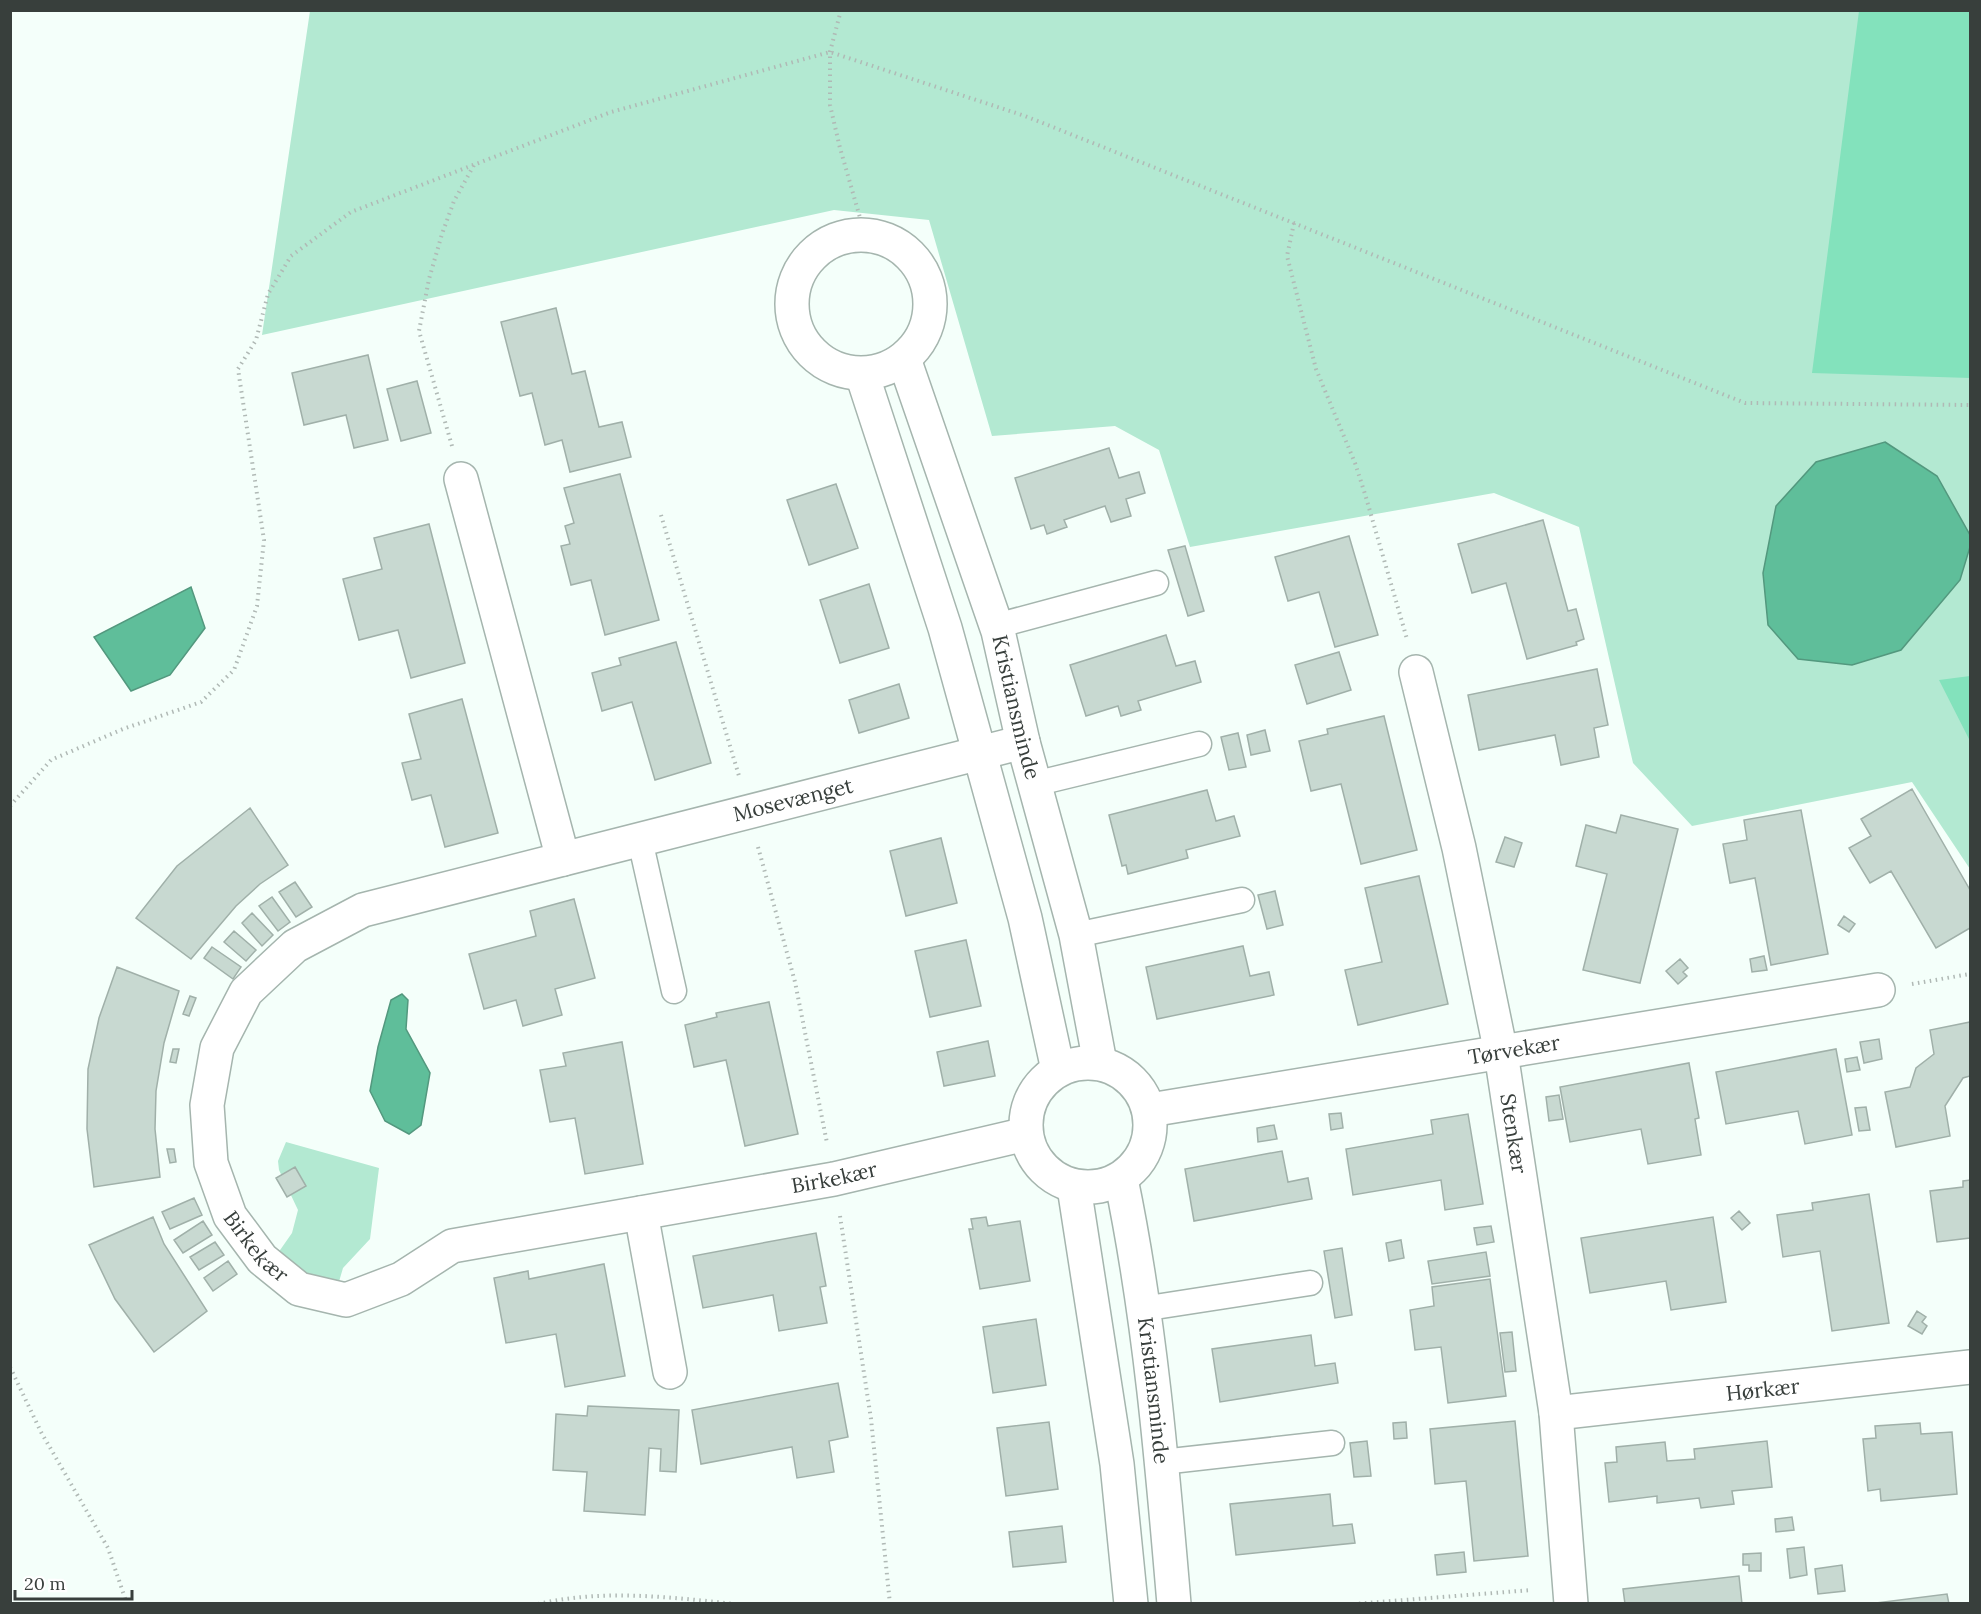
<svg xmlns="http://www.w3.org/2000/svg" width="1981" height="1614" viewBox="0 0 1981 1614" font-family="Lora,serif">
<rect width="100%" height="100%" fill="#f4fffa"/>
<path fill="#b3e9d2" d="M310,11H1970V869L1912,782L1692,826L1633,763L1579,527L1494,493L1190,547L1159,450L1115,426L992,436L929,220L834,210L262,335Z
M286,1142L379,1168L370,1239L343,1268L338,1285L308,1275L278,1253L292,1233L298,1210L279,1170L278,1161Z"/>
<path fill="#83e2bc" d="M1859,11H1970V378L1812,373Z
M1970,676V741L1939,680Z"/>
<path fill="#5fbe9a" stroke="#53987e" stroke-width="1.5" d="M1885,442L1937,476L1970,535V547L1960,580L1901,650L1852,665L1798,659L1768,625L1763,573L1776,506L1816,462Z
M191,587L205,628L170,675L131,691L94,637Z
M402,994L408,1000L406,1029L430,1073L421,1125L409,1134L385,1121L370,1091L378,1047L391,1000Z"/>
<path fill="#c8d9d1" stroke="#a0b0a9" stroke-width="1.5" d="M556,308L572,374L585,371L599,427L622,422L631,457L570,472L562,440L545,445L532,393L520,396L501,322Z
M368,355L388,440L354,448L346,415L304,425L292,373Z
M417,381L431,433L401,441L387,389Z
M1109,448L1119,478L1139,472L1145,493L1126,499L1131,516L1111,522L1105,506L1064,520L1067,527L1047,534L1044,525L1031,529L1015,478Z
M620,474L659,620L605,635L591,580L571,585L561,546L570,544L565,526L574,523L564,488Z
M836,484L858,548L809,565L787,500Z
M1543,520L1568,611L1576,609L1584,639L1576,642L1577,645L1527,659L1506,583L1472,593L1458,544Z
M429,524L465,663L411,678L398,630L359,640L343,579L382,569L374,538Z
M1349,536L1378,635L1335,647L1319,592L1288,601L1275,557Z
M1185,546L1204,611L1188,616L1168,550Z
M869,584L889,648L840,663L820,600Z
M1166,635L1176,666L1195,661L1201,682L1138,701L1141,710L1121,716L1118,706L1086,716L1070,665Z
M676,642L711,763L655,780L632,702L602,711L592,673L621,665L619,658Z
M1339,652L1351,690L1307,704L1295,665Z
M1597,669L1608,725L1594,728L1599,757L1561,765L1555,735L1479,750L1468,695Z
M899,684L909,718L859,733L849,700Z
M462,699L498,833L445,847L431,795L412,800L402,763L421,759L409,714Z
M1384,716L1417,850L1361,864L1341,784L1311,791L1299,741L1328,734L1327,729Z
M1265,730L1270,751L1251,755L1247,735Z
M1238,733L1246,767L1229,770L1221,737Z
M1912,789L1970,890V928L1936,948L1891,871L1870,883L1849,848L1871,836L1861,819Z
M1207,790L1216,821L1234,816L1240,836L1186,850L1188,858L1128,874L1126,865L1122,866L1109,815Z
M250,808L288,865L260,884L236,906L191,959L136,918L177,866Z
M1801,810L1828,954L1771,965L1755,878L1730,883L1723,844L1747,840L1744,820Z
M1621,815L1678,829L1640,983L1583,970L1607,874L1576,866L1586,825L1616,833Z
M1505,837L1522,843L1514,867L1496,862Z
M941,838L957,903L906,916L890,851Z
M1419,876L1448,1004L1358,1025L1345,970L1382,962L1365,888Z
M295,882L312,907L296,917L279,892Z
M1275,891L1283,925L1267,929L1258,895Z
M272,897L290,922L278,931L259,906Z
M574,899L595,978L555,989L562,1015L523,1026L516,1000L484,1009L469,954L536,936L530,911Z
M252,913L273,935L262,946L242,923Z
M1844,916L1855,924L1849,932L1838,925Z
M234,931L256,950L246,961L224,942Z
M966,940L981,1006L930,1017L915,951Z
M1243,946L1250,976L1269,972L1274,995L1157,1019L1146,967Z
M212,947L241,967L233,979L204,958Z
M1764,956L1767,970L1752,972L1750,959Z
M1680,959L1688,968L1683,972L1687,976L1678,984L1666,971Z
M117,967L179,991L164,1043L156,1091L155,1129L160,1177L94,1187L87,1129L88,1069L99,1018Z
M190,996L196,998L189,1016L183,1014Z
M769,1002L798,1134L745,1146L726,1060L694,1067L685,1025L717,1017L716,1013Z
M1970,1022V1076L1963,1078L1945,1106L1950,1136L1896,1147L1885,1092L1910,1087L1916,1068L1934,1054L1930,1030Z
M1879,1039L1882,1059L1864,1063L1860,1042Z
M988,1041L995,1076L944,1086L937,1052Z
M622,1042L643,1164L585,1174L575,1118L550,1122L540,1070L566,1066L563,1053Z
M173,1049H179L176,1063L170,1062Z
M1836,1049L1852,1135L1805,1144L1798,1111L1726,1124L1716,1072Z
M1857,1057L1860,1070L1847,1072L1845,1059Z
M1689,1063L1699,1118L1695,1119L1701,1155L1648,1164L1641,1129L1570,1142L1560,1087Z
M1559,1095L1563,1119L1549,1121L1546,1097Z
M1866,1107L1870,1130L1859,1131L1855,1108Z
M1341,1113L1343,1128L1331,1130L1329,1114Z
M1468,1114L1483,1204L1445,1210L1441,1180L1353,1195L1346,1149L1433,1134L1431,1120Z
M1274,1125L1277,1139L1258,1142L1257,1128Z
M167,1149H174L176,1162L170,1163Z
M1282,1151L1288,1182L1308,1178L1312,1199L1194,1221L1185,1169Z
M295,1167L306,1186L287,1197L276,1178Z
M1970,1180V1238L1937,1242L1930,1191L1963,1187V1181Z
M1869,1194L1889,1323L1832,1331L1820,1251L1783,1257L1777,1215L1813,1210L1812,1203Z
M194,1198L202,1215L170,1229L162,1212Z
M1739,1211L1750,1223L1742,1230L1731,1218Z
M153,1217L164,1244L207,1311L154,1352L115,1299L89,1245Z
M986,1217L988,1226L1020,1221L1030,1281L980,1289L969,1229H973L971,1219Z
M1713,1217L1726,1302L1671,1310L1666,1281L1590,1293L1581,1238Z
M203,1221L212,1235L183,1253L174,1240Z
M1491,1226L1494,1242L1477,1245L1474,1228Z
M816,1233L826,1286L820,1287L827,1323L779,1331L773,1295L703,1308L693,1256Z
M1401,1240L1404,1258L1389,1261L1386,1243Z
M215,1242L224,1255L199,1270L190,1257Z
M1342,1248L1352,1315L1335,1318L1324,1251Z
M1486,1252L1490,1276L1432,1284L1428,1261Z
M228,1261L237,1274L213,1291L204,1278Z
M604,1264L625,1376L565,1387L556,1334L506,1343L494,1278L528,1271L529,1279Z
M1490,1279L1506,1396L1448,1403L1441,1347L1415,1350L1410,1310L1434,1306L1432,1287Z
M1917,1311L1926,1317L1922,1322L1927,1326L1922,1334L1908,1326Z
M1036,1319L1046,1385L993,1393L983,1327Z
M1512,1332L1516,1371L1505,1372L1500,1333Z
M1311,1335L1315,1366L1335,1363L1338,1383L1220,1402L1212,1349Z
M838,1383L848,1437L829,1441L834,1472L797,1478L792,1447L701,1464L692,1410Z
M588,1406L679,1410L676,1472L660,1471L661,1449L649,1448L645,1515L584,1511L587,1472L553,1470L556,1414L587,1416Z
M1515,1421L1528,1556L1474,1561L1466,1481L1435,1484L1430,1429Z
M1049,1422L1058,1489L1006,1496L997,1428Z
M1406,1422L1407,1438L1394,1439L1393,1423Z
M1920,1423L1921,1434L1952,1432L1957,1494L1881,1501L1880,1489L1868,1491L1863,1439L1876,1438L1875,1426Z
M1367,1441L1371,1476L1354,1477L1350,1443Z
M1767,1441L1772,1487L1732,1491L1734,1504L1701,1508L1699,1498L1657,1503V1496L1609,1502L1605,1463L1617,1462L1616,1447L1665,1442L1667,1461L1695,1459L1694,1449Z
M1330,1494L1333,1526L1352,1524L1355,1543L1236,1555L1230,1504Z
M1792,1517L1794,1530L1776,1532L1775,1519Z
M1062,1526L1066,1562L1013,1567L1009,1532Z
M1804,1547L1807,1575L1790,1578L1787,1549Z
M1464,1552L1466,1572L1437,1575L1435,1555Z
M1761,1553V1571H1749V1565H1743V1554Z
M1842,1565L1845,1591L1818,1594L1815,1569Z
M1739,1576L1742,1604H1625L1623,1589Z
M1947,1594L1949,1604H1868Z"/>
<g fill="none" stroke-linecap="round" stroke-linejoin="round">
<g stroke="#a5b5ae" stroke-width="27">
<path id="service" d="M996,626L1156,583
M1034,784L1199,744
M640,840L674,991
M1076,935L1242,900
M1142,1309L1310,1283
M1162,1462L1332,1443"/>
</g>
<g stroke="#a5b5ae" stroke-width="36">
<g id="minor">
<circle cx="861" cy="304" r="69"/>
<path id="s1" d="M904,359L998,631L1023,742L1076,935L1100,1063"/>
<path d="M862,374L945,628L1025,918L1058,1070"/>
<path d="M461,479L563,859"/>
<path id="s2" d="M1416,672L1459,848L1501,1053L1556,1413L1571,1604"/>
<path id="s3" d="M1023,742L363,910L295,946L246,992L217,1048L207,1105L211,1163L230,1216L262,1259L299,1289L346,1300L401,1279L452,1246L834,1179L1026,1134"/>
<circle cx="1088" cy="1125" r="62"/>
<path id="s4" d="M1150,1110L1878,990"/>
<path id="s5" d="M1121,1179C1150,1319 1162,1462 1174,1604"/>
<path d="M1074,1187L1117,1464L1131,1604"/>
<path d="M641,1213L670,1372"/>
<path id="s6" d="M1556,1413L1970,1367"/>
</g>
</g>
<path stroke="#b0b9b5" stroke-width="4" stroke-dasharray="1.5 4.5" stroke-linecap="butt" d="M841,10L830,52V105L840,148L865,235
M1294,223L1287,256L1316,369L1355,463L1365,494L1407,639
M452,446L419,331L429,279L442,234L454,201L474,165
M661,515L739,776
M10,806L51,760L123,729L201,702L234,670L257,606L264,540L238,369L256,340L268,294L291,256L351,212L611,112L830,52L1025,116L1745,403L1970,405
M758,847L795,982L827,1143
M1912,984L1970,974
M840,1216L871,1419L890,1604
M10,1367L41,1432L108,1548L127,1604
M538,1604C603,1589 669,1597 735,1604
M1353,1604L1532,1590"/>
<use href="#service" stroke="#fff" stroke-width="24"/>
<use href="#minor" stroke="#fff" stroke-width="33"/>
</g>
<g text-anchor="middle" stroke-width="5" stroke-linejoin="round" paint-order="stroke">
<g font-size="21" fill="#383f3c" stroke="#fff">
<text dy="7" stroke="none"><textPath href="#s1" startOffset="366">Kristiansminde</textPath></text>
<text transform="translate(793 800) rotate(-14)" y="7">Mosevænget</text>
<text dy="7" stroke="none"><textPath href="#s4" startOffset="369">Tørvekær</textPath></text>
<text dy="7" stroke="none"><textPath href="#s2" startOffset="472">Stenkær</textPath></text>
<text dy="7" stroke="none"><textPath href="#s3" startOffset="1718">Birkekær</textPath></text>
<text dy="7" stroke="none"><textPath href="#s3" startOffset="1101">Birkekær</textPath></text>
<text dy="7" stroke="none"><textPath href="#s6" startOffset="208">Hørkær</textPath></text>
<text dy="7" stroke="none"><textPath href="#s5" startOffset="214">Kristiansminde</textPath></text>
</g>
</g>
<rect width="1981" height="1614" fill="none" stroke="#383f3c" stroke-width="24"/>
<path d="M15 1590v9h117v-9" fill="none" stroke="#383f3c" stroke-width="3"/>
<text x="24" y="1590" font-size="18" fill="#383f3c" stroke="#ffffff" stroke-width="4.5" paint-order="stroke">20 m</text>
</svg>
